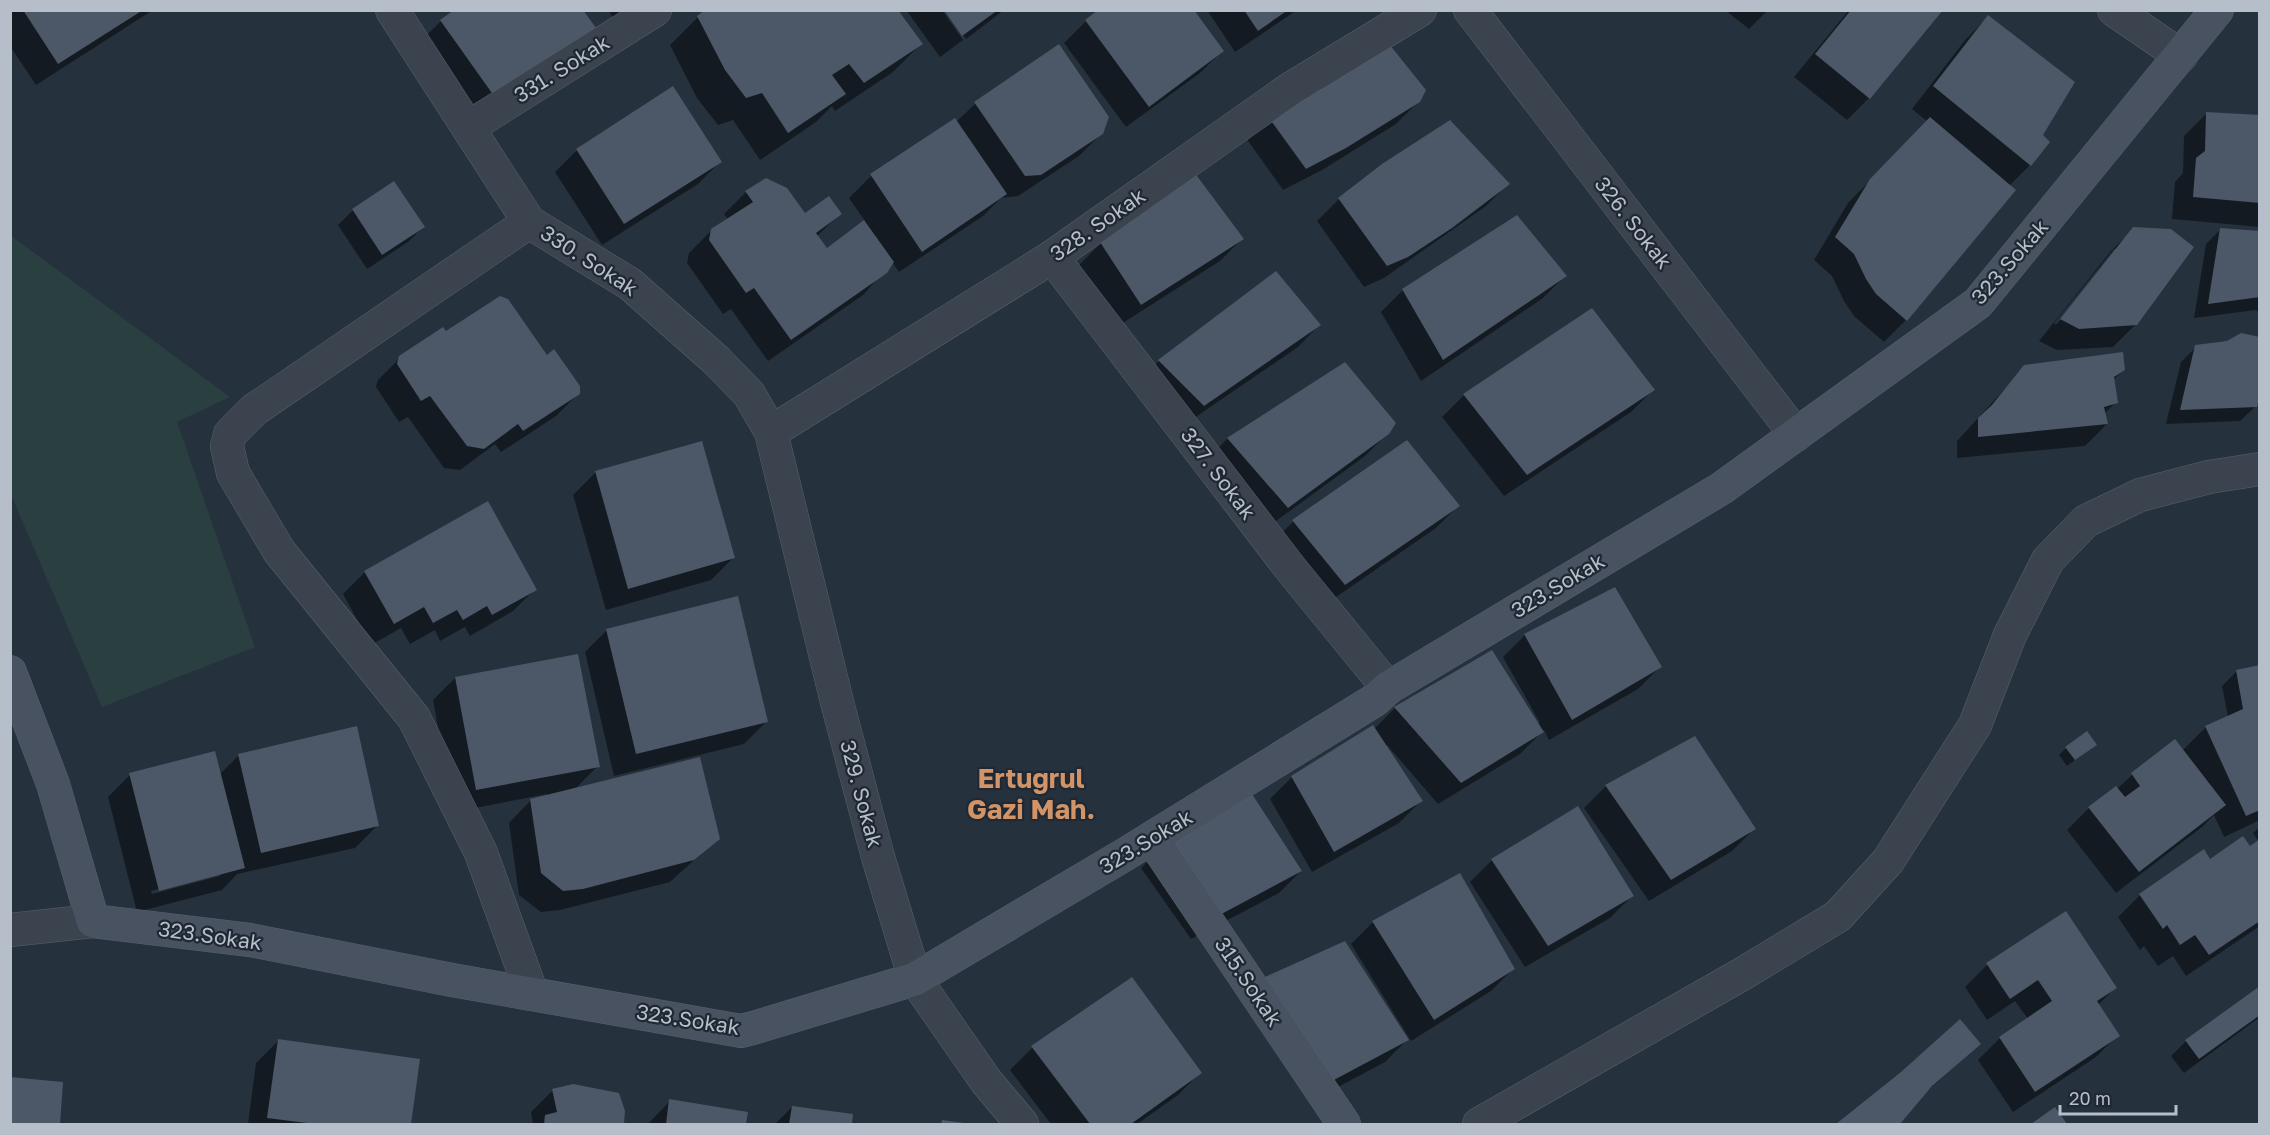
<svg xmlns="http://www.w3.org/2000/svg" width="2270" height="1135" viewBox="0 0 2270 1135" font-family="'Golos Text',sans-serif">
<rect width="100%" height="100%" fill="#26313e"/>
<path fill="#293f40" d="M10,235L230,397L177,422L255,647L102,707L11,495Z"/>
<path fill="#0007" fill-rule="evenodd" d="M10,10H153L36,85L10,46Z
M608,10H634L616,22Z
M906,10H942L963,40L940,57Z
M945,10H1004L966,39Z
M1207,10H1297L1235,52Z
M1725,10H1768L1749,29Z
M1849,10H1941L1869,98L1847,120L1794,77Z
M698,17L921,44L893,72L835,111L832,106L816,122L760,160L733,120L718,125L697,98L670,45Z
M1988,17L2030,165L2009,186L2014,190L1906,320L1884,342L1854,316L1844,301L1832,276L1814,260L1848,203L1928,122L1912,109L1966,39Z
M441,21L575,54L476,124L419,43Z
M1086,21L1222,51L1200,73L1126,127L1064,43Z
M1059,47L1102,133L1079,156L1018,196L1001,198L983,216L899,272L892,262L863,295L768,361L731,309L723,314L687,263L689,253L712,230L728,220L724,214L746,192L804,215L840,214L817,236L827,250L865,221L849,198L871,176L955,120L956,122L975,104Z
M1419,101L1396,124L1322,170L1283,190L1246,138L1268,116Z
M2206,114L2260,116V227L2172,219L2175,182L2183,173L2184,136Z
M577,150L720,162L698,184L602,245L555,172Z
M1383,165L1508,184L1486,206L1384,278L1364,287L1317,221L1339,199Z
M353,210L423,227L408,242L367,269L338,225Z
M2134,229L2136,324L2113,347L2057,350L2039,341L2111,251ZM2114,249H2118L2056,325L2054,323Z
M2221,229L2260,232V314L2256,310L2194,318L2206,244Z
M1242,239L1220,261L1118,326L1079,265L1101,243Z
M1565,276L1543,298L1421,381L1381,312L1403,290Z
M1319,325L1298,347L1181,427L1137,383L1159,361Z
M446,332L547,357L578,394L556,416L501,452L495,444L460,470L444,468L408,417L399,422L376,387L378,380L400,358Z
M2196,347L2256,406L2240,421L2166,424L2181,362Z
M1345,364L1388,433L1365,456L1265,529L1206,461L1227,439Z
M2025,367L2124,370L2113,380L2116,402L2104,414L2107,424L2085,446L1957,458V441Z
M1653,390L1631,412L1504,496L1442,417L1464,395Z
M1407,442L1458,506L1436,528L1323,606L1271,543L1293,522Z
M596,472L733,558L711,580L606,610L573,495Z
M365,572L535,589L513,611L470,636L465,627L440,641L435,630L410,644L401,628L371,645L343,594Z
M607,630L766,722L744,744L614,776L585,652Z
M1525,635L1660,667L1638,689L1549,740L1544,730L1520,754L1438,804L1387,745L1385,747L1421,801L1399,823L1312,872L1270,799L1292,777L1374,729L1395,708L1540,723L1503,657Z
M2260,667V820L2224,837L2214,815L2202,827L2116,893L2067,830L2089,808L2117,789L2132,775L2175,741L2182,751L2205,728L2228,717L2222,686L2237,671Z
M455,678L598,766L575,789L718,838L670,882L560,910L541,912L519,895L509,823L531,800L547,796V794L454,812L433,700Z
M2095,745L2067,766L2059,755L2066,748Z
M239,755L377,826L355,848L237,874L222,890L137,912L108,797L130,775L220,774ZM220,873V876L152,894L151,891Z
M1606,786L1754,829L1732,851L1649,901L1584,808Z
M2260,827V926L2186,976L2173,956L2158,966L2144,946L2140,950L2118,917L2140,895L2249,848L2259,842L2253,833Z
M1163,846L1301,871L1279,893L1191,939L1141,868Z
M1492,860L1632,896L1610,918L1525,967L1470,882Z
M1373,922L1513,969L1491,991L1411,1041L1351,944Z
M1987,965L2115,988L2098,1005L2118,1035L2096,1057L2013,1112L1978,1060L2000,1038L2028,1019L2015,1001L1987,1020L1965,987Z
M1266,978L1407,1040L1385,1062L1310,1102L1244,1000Z
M2260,988V1017L2184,1073L2171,1056L2186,1041Z
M279,1040L418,1060L409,1124H248L256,1063Z
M1979,1044L1926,1092L1899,1124H1839L1902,1073Z
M1032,1048L1200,1073L1178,1095L1137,1124H1051L1010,1070Z
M10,1078L61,1083L58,1124H10Z
M553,1090L623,1112V1124H533L531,1112Z
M670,1101L746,1113L745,1124H648Z
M792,1107L851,1115L850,1124H775Z"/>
<path fill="#4c5867" d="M23,10H143L58,64Z
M454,10H583L599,32L499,103L440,20Z
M705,10H898L923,44L864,83L849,64L832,75L846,94L788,133L762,93L746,98L725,70L697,16Z
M944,10H998L962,36Z
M1098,10H1194L1224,51L1149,107L1085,20Z
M1244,10H1288L1258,31Z
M1851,10H1943L1870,99L1815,54Z
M1988,15L2075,82L2043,135L2050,142L2031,166L1933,86Z
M1059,44L1109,117L1103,134L1041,175L1025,176L974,102Z
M1389,44L1426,90L1420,102L1346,148L1306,169L1267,115Z
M673,86L722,162L624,224L576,149Z
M2206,112L2260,115V203L2193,197L2196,158L2205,151Z
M1930,117L2016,190L1907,321L1876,294L1866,279L1854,254L1835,237L1870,179Z
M955,118L1007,194L922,252L870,174Z
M1450,120L1510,184L1452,228L1408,257L1387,266L1338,198L1382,164Z
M1194,172L1244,239L1141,305L1100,242Z
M766,178L787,188L805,213L829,196L842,214L816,233L827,248L864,220L894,262L887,273L791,340L754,288L746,293L709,240L711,229L753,202L745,191Z
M394,181L425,227L382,255L352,209Z
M1517,215L1567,276L1443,360L1402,289Z
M2133,227L2171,229L2194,247L2137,325L2079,329L2060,319Z
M2220,228L2260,231V297L2208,304Z
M1276,271L1321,325L1204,406L1158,360Z
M500,296L508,299L547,355L554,349L580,386V394L523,431L518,424L484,449L467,446L430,396L421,401L397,364L399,356L443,327L446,331Z
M1592,308L1655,390L1527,475L1463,394Z
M2241,333L2260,337V394L2257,407L2180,410L2195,345L2227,341Z
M2123,352L2125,370L2114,377L2118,403L2104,407L2108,424L1978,437V418L1992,405L2024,365Z
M1345,362L1396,423L1389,434L1288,508L1227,438Z
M1407,440L1460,506L1345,585L1292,520Z
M702,441L735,558L628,589L595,471Z
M488,501L537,590L492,615L487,606L463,620L457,610L433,623L424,607L394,624L364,571Z
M1615,587L1662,667L1572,720L1524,634Z
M738,596L768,722L636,754L606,629Z
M1492,650L1544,732L1461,783L1394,707Z
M578,654L600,767L476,790L455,677Z
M2260,665V810L2246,816L2205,726L2243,709L2236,670Z
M1373,725L1423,801L1334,852L1291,776Z
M357,726L379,826L261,853L238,754Z
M2087,731L2097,745L2075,760L2065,747Z
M1695,736L1756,829L1671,880L1605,785Z
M2175,739L2226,805L2139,872L2088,807L2116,786L2125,797L2140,786L2131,773Z
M215,751L245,868L159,891L129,773Z
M700,757L720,839L694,860L583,889L563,891L541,873L530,799Z
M1252,794L1302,871L1214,918L1162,844Z
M1578,806L1634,896L1548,946L1491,859Z
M2243,836L2250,846L2260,839V921L2209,955L2195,935L2180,945L2167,925L2163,929L2139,894L2204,849L2210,859Z
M1460,873L1515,969L1434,1020L1372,921Z
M2066,911L2117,988L2097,1001L2120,1036L2035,1092L1999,1037L2052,1001L2038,980L2010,999L1986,963Z
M1345,941L1409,1040L1332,1081L1265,977Z
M1132,977L1202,1073L1131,1124H1090L1031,1046Z
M2260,986V1015L2199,1059L2185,1040Z
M1960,1019L1981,1044L1932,1086L1900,1124H1836L1901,1072Z
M278,1039L420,1059L411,1124H315L267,1118Z
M10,1077L63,1082L60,1124H10Z
M573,1084L619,1093L625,1111L624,1124H544L545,1115L557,1112L552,1089Z
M669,1099L748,1112L746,1124H666Z
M792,1106L853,1114L852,1124H789Z
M2055,1107L2067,1124H2031Z
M942,1120L964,1123V1124H941Z"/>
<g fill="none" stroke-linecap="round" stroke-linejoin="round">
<g stroke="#58616c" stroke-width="34">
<path id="street" d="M392,10L529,222L630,284L717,361L749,394L771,432L837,702L878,857L915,979L986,1081L1022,1124
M1470,10L1796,435
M2114,10L2181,56
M469,127L655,10
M529,222L254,410L230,434L227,446L233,473L279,551L414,718L481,853L532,994
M1052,257L1291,569L1388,688
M771,432L1052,257L1290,89L1420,10
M10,930L93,921
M1479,1124L1744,973L1838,916L1888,861L1975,725L2010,635L2048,560L2086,521L2140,495L2209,477L2260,469"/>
</g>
<g stroke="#58616c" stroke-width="34">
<path id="secondary" d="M10,672L53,784L93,921L250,940L452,980L741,1031L753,1028L915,979L1124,855L1375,700L1388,688L1722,488L1978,303L2217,10
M1152,839L1344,1124"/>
</g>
<use href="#street" stroke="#3a434e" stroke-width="33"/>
<use href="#secondary" stroke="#485261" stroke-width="33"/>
</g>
<g text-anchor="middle" stroke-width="4.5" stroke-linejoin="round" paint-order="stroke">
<g font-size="21" fill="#b6bec9" stroke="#1f2833">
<text transform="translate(562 69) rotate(-32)" y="7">331. Sokak</text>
<text transform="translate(1633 223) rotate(52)" y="7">326. Sokak</text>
<text transform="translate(1098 225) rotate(-35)" y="7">328. Sokak</text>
<text transform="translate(589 261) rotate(33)" y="7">330. Sokak</text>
<text transform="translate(2010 262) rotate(-49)" y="7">323.Sokak</text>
<text transform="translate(1218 474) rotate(53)" y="7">327. Sokak</text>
<text transform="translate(1558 586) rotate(-31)" y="7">323.Sokak</text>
<text transform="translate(861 794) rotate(75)" y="7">329. Sokak</text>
<text transform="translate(1146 842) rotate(-31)" y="7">323.Sokak</text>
<text transform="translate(210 936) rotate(8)" y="7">323.Sokak</text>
<text transform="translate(1248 982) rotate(56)" y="7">315.Sokak</text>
<text transform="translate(688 1020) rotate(9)" y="7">323.Sokak</text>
</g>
<g font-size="27" font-weight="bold" fill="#d19469" stroke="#1f2833">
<text x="1031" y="788">Ertuğrul<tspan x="1031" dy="31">Gazi Mah.</tspan></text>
</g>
</g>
<rect width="2270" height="1135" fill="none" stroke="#b6bec9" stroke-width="24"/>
<path d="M2060 1105v9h116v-9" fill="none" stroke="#b6bec9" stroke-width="3"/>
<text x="2069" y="1105" font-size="18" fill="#b6bec9" stroke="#1f2833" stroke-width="4.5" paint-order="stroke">20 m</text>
</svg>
